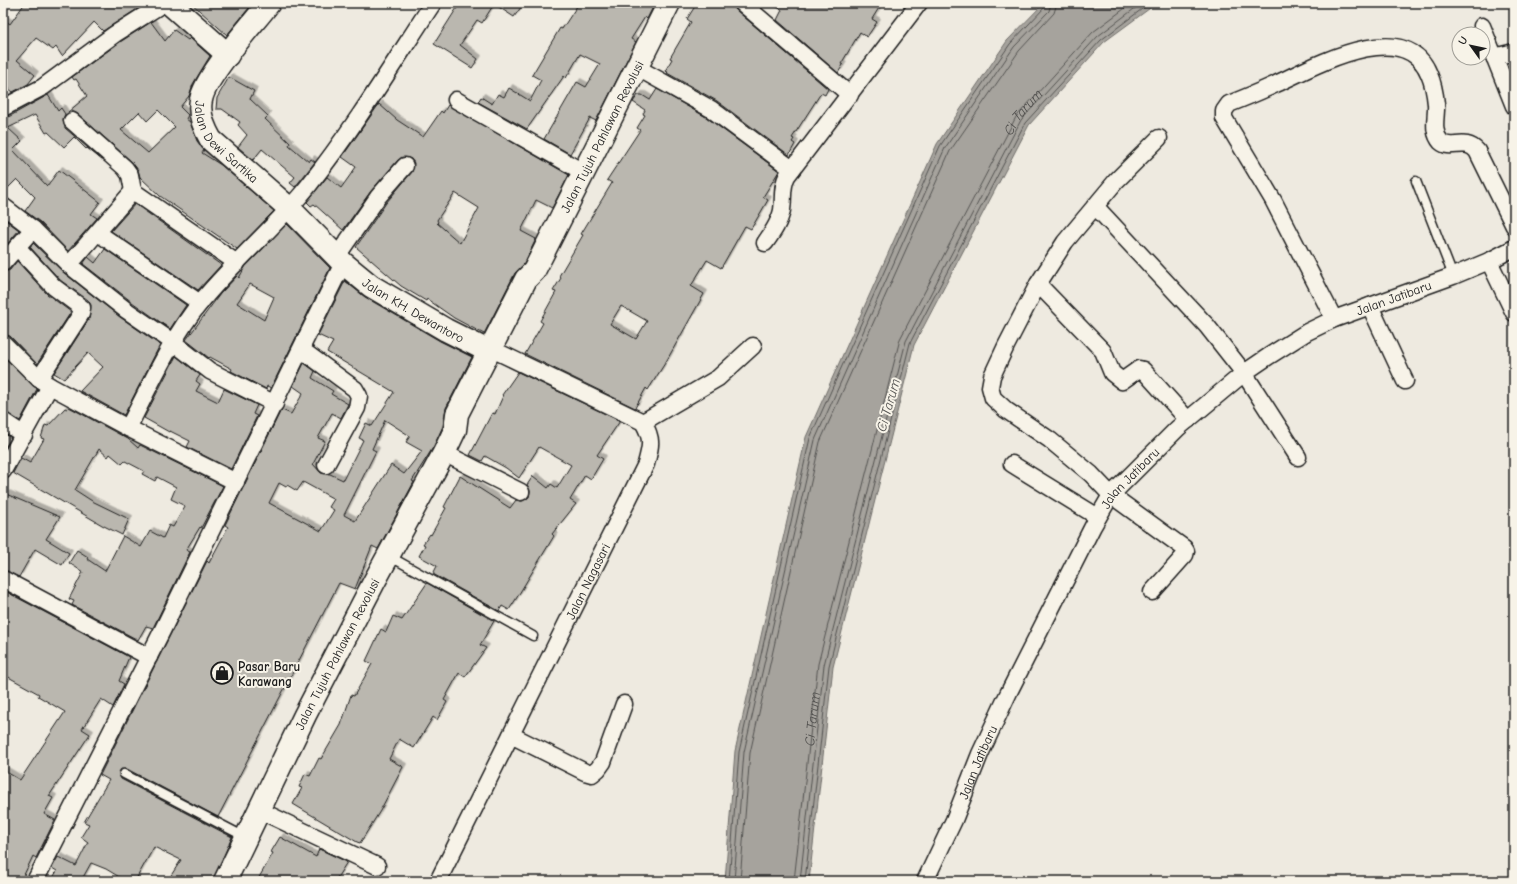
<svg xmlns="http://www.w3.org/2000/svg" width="1517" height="884" viewBox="0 0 1517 884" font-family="'Comic Neue',sans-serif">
<defs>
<filter id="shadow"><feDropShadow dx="3.5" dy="-3.5" stdDeviation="0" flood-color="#0004"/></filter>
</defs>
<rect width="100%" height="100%" fill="#eeeae0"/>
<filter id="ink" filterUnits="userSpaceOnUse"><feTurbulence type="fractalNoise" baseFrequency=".025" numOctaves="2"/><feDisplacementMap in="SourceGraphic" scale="8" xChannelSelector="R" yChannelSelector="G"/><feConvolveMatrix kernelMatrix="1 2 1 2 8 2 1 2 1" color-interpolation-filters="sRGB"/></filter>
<g filter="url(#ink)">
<path fill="#a6a39d" stroke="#6f6d69" d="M1044,3H1157L1104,42L1029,125L914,345L833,667L809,881H725L735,751L806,437L937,144L1007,41Z"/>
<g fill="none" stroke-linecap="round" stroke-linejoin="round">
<g stroke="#535250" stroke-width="1">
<path d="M729,881L739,752L810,438L940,146L1010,44L1045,7L1046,3"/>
<path d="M734,881L744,752L815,440L945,148L1014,47L1049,11L1051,3"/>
<path d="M740,881L750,753L820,442L950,151L1019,51L1054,13L1057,3"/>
<path id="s1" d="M794,881L818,664L900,339L1016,117L1093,32L1132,3"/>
<path d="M800,881L824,665L906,341L1021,120L1098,36L1142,3"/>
<path d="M805,881L829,666L910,343L1025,123L1101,40L1150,3"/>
</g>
</g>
<path fill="#bab7af" stroke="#1c1c1c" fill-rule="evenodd" filter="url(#shadow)" d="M25,3H139L142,6L103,31L94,22L62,56L56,47L53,50L36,38L17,60L35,75L28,84L13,92L3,84V19L10,24Z
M191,3H253L227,35Z
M460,3H524L514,17L494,4L482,23L477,20L460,45L478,59L472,68L434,44Z
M579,3H646L653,7L647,19L645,17L631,39L636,42L596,121L590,118L570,154L544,139L577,82L586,87L600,64L580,54L566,78L564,76L527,129L478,102L481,97L492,104L498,94L504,97L509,88L530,101L541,80L532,75L560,28L562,29Z
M697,3H728L733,6L736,10L828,89L825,95L821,93L792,138L794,139L792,142L795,144L789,155L717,101L667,73L668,72L665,71L672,59L670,58L691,22L687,19Z
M770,3H882L872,19L877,22L867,37L860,32L841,64L843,65L838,73L777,20L782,10Z
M151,22L165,41L174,30L188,40L190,38L210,56L193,84L189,96L180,107L188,115L186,119L190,122L197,141L204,150L202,153L221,165L274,211L237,249L160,196L140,177L138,170L131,161L78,114L74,112H68L87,96L76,79L74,80L72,77L120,42ZM158,110L175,127L148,153L121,130L139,112L147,121Z
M229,77L254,91L250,99L268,116L265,119L290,143L289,145L309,162L311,159L315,162L295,187L290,183L295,177L262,149L253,160L238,147L247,135L238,125L240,122L222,109H216L217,98Z
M657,89L706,117L779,171L763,197L768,200L751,229L745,226L721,268L707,260L691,286L704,294L667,360L648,390L646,388L635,408L525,354L543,323L540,321L556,292L553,291L561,278L559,276L583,235L581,234L612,183L607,180L640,130L637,128L645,115L643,114L645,110L633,102L638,95H642L650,100ZM621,306L647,321L636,339L610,324Z
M48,95L58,111L61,108L65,114L63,119L65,128L102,160L87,148L86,149L74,137L64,147L48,132L46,133L35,115L8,128L22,141L13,150L47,186L59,170L100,202L91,214L97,218L68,251L40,222L25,211L35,197L17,179L3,193V120Z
M379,104L397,120L423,137L441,111L443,113L448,105L569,175L552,208L536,200L521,231L536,239L524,264L515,273L484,334L454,318L427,299L426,301L401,286L356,247L386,203L412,172L414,163L411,159L402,157L398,160L371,191L343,230L314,204L311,206L307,202L327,177L341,188L356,167L342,157ZM455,193L479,208L460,243L437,223L438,222L437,220Z
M135,204L221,265L198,290L111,231Z
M3,218L19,230L3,249Z
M287,224L330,268L271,388L267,386L266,389L231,371L232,369L210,357L209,358L186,340L220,294L237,276L239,278L245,267ZM250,284L274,297L264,320L237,303Z
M33,243L63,272L120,317L160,345L124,415L80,391L103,367L88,353L64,379L54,373L89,319L91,305L88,300L60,280L30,247Z
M105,249L186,305L170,329L132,302L83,264L88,257L95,263Z
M17,261L47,294L71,312L37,364L10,336L3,334V272L10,270Z
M345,281L365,297L440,341L472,357L446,408L443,426L434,446L412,481L414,482L378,549L372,546L355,589L339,583L218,817L127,769H121L119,772L121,779L232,837L213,881H177L170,877L181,860L154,847L135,881H126L106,869L91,863L81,881H51L57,871L52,868L58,857L76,866L88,842L81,837L89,824L84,822L109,780L100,775L207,561L209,563L228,527L225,525L280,412L282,410L291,414L303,393L293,386L304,363L315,371L312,378L333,391L331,394L348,404L341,418L332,413L318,438L325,441L313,464L321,473L330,474L343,480L363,440L359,438L366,423L372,426L394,392L327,352L333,342L318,335ZM385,420L410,436L406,442L422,451L404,474L391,465L355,521L344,515L376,451L372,449ZM303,482L334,499L329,507L334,510L321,531L269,503L279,483L286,487L287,485L297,491Z
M3,356L37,389L20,421L3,412Z
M176,356L200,375L196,381L200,384L196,391L218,402L224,389L257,405L253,414L257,416L231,469L187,447L190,441L170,431L169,432L144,418Z
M518,372L620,421L597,455L603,459L591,479L585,475L570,500L576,504L552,534L554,536L516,599L509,610L502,606L499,611L433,574L437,566L419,556L425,545L423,544L430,534L431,535L446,508L444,507L460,476L510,508L516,500L522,501L529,497L530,491L527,485L533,476L548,488L551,484L557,488L571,465L539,447L519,478L506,468L485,456L482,461L470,455L492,413L495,414L503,396L502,395Z
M69,407L128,439L138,448L140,445L223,486L201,528L200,527L186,550L190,552L153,628L146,626L138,640L72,605L74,601L69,599L83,572L69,563L77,550L88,557L87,559L105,571L123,536L141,547L150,531L163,538L169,525L173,527L185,506L171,499L176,487L157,477L155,481L142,474L144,471L125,461L122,464L110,454L108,457L99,449L75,490L92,501L129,519L122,535L102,525L13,473L21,458L30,463L44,439L41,438L45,425L48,426L65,408L67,409Z
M3,432L11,438L3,451Z
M6,494L60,517L46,539L69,553L62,565L35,549L19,577L3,570V502Z
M427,583L494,621L480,645L486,648L465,677L459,673L444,700L447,702L437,720L433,717L414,748L399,739L389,759L403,767L380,811L360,843L357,842L293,804L302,788L299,787L305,774L310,776L319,758L321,759L341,725L351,695L354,696L372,664L366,661L381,629L386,632L393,616L402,620Z
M3,590L129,657L119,681L124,684L113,707L101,699L82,729L90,734L49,796L53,798L44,814L55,820L36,858L33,856L21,881H3V770L20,780L65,712L38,696L39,694L3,674Z
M280,837L316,857L319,849L347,862L335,881H310L301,876L299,881H257L273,853L271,852Z"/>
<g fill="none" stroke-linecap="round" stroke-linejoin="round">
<g stroke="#1c1c1c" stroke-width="11">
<path id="lane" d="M1416,181L1453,276
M389,556L533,636
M124,774L245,837"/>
</g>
<g stroke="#1c1c1c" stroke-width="19">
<g id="street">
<path d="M742,3L850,95"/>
<path d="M1482,26L1514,106"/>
<path d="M1494,57L1514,52"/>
<path d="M636,67L711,109L792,169"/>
<path d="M456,100L583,172"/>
<path d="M3,108L43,87L115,34L164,3"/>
<path d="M72,121L125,168L130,175L133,191L237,263"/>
<path d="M3,206L33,229L69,265L126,310L174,343L210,371L275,404"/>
<path d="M1095,206L1207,326L1244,373L1298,457"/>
<path d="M98,233L200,303"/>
<path d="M765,243C772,233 780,222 782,210C784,197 781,188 787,176L919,3"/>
<path d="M17,247L54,287L82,308L81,314L39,379"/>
<path d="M337,256L378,197L405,166"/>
<path d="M1489,261L1514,313"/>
<path d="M3,263L33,229"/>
<path d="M69,265L133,191"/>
<path d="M1038,284L1103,351L1112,373L1122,381L1139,369L1143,370L1188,420"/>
<path d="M1370,306L1405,381"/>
<path d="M1334,319L1273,200L1224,118V111L1229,104C1244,98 1259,92 1274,85C1311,68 1405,14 1429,74C1433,83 1435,94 1436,104C1437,116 1431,131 1441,142C1451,151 1465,137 1477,151L1514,226"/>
<path d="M3,343L39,379L50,386L128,428L236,482"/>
<path d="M302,350L355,389L359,396L357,408L326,465"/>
<path d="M3,421L24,435"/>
<path d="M643,422L718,378L753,346"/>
<path d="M128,428C150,386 170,340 200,303C234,261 276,227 309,185C354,128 393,64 433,3"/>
<path d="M444,453L521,492"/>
<path d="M1012,464L1098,517"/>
<path d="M3,471L50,386"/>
<path d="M3,579L149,657"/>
<path d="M1152,592L1185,555L1186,551L1184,548L1111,495L1091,474L1050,440L1006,410L993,398L990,387L992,376L1006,346L1038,284L1065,242L1116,181L1159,138"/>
<path d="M511,735L585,772L592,774L598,769L603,762L624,704"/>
<path d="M259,810L377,866"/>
<path d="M35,881L162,631L343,263"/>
<path id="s2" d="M438,881L646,464C651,446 653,439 643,422L500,353"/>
<path id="s3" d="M925,881L954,820L980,754L1009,692L1093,526L1111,495L1178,428L1244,373L1269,356L1307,332L1334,319L1453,276L1489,261L1514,248"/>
</g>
</g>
<g stroke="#1c1c1c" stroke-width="25">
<g id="secondary">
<path d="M169,3L228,55"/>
<path id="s4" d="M269,3C253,24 205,76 201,100C198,114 204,128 211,140L290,209L343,263L371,286L446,330L488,351"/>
<path id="s5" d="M225,881L305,715L374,582L444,453L455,430L457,414L526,279L534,271L669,3"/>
</g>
</g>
<use href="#lane" stroke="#f7f3e8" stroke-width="8"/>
<use href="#street" stroke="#f7f3e8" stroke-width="16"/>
<use href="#secondary" stroke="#f7f3e8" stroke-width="22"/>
</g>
</g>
<defs>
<g id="shop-ring" transform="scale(1.15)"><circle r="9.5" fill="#f7f3e8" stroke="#1c1c1c" stroke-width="1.5"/><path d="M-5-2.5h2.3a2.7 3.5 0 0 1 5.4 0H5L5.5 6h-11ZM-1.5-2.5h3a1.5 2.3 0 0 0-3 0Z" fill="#1c1c1c"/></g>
</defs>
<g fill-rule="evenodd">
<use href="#shop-ring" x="222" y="673"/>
</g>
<g text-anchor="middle" stroke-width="4" stroke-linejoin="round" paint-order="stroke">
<g font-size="13" fill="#1c1c1c" stroke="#f7f3e8">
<text dy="5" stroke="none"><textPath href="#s5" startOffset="836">Jalan Tujuh Pahlawan Revolusi</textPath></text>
<text dy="5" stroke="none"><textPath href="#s4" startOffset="171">Jalan Dewi Sartika</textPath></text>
<text dy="5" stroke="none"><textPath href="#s3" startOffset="778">Jalan Jatibaru</textPath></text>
<text dy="5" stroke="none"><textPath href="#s4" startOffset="427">Jalan KH. Dewantoro</textPath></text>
<text dy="5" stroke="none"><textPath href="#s3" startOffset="454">Jalan Jatibaru</textPath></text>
<text dy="5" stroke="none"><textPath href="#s2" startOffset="335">Jalan Nagasari</textPath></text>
<text dy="5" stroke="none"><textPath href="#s5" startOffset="253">Jalan Tujuh Pahlawan Revolusi</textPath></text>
<text dy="5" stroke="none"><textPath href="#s3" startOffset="130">Jalan Jatibaru</textPath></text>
</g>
<g font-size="13" font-weight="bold" fill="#1c1c1c" stroke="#f7f3e8" text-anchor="start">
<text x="238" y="671">Pasar Baru<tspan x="238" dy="15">Karawang</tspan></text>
</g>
<g font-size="14" font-style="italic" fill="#535250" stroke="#f7f3e8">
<text dy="5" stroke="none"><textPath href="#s1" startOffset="812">Ci Tarum</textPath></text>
<text transform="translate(888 405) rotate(-74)" y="5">Ci Tarum</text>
<text dy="5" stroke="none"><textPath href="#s1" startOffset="163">Ci Tarum</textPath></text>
</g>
</g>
<rect width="1517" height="884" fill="none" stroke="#f7f3e8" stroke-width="16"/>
<rect x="8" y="8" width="1501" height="868" fill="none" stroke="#1c1c1c" stroke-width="1.5" filter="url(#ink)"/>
<g transform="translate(1471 46) rotate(303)"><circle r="19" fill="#f7f3e8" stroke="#9f9d96"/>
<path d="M0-3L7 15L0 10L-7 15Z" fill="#1c1c1c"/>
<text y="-6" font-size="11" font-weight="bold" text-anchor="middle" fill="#1c1c1c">U</text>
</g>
</svg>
